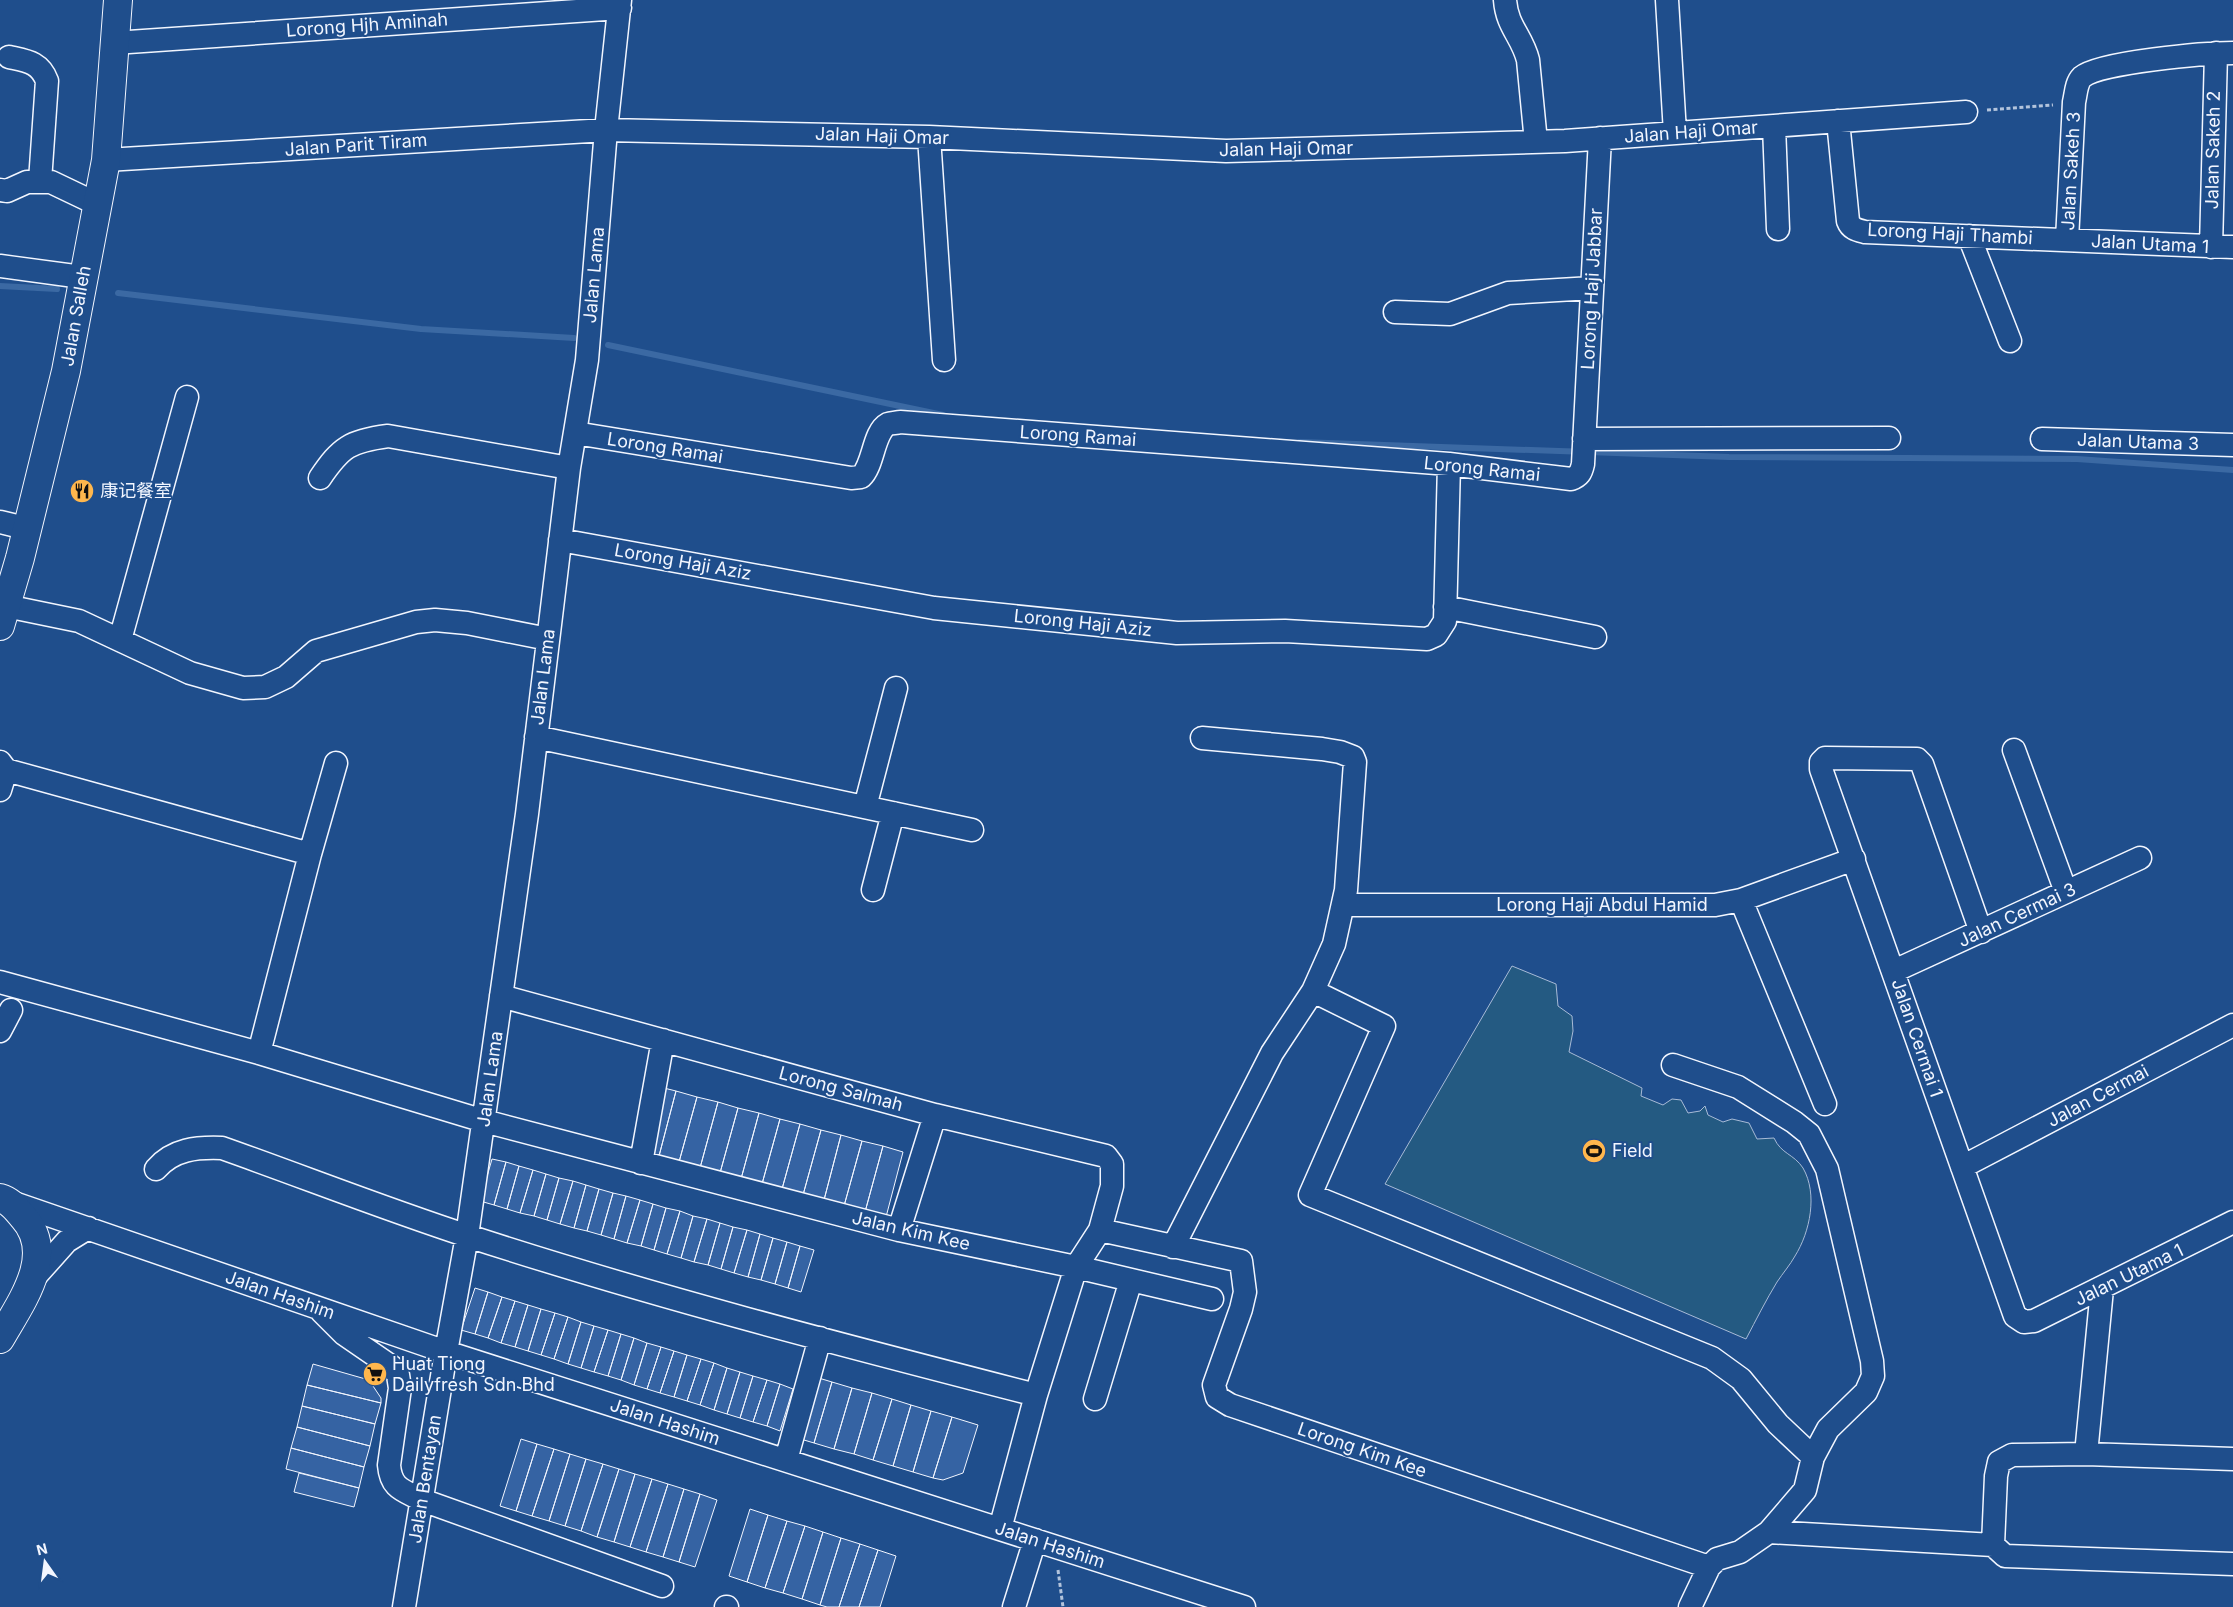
<svg xmlns="http://www.w3.org/2000/svg" width="2233" height="1607" viewBox="0 0 2233 1607" font-family="Inter,'Noto Sans SC',sans-serif">
<rect width="100%" height="100%" fill="#1f4e8c"/>
<path fill="#245a82" stroke="#a8bbd7" d="M1512,966L1556,984L1558,1006L1572,1016L1573,1031L1569,1052L1642,1088L1641,1096L1663,1105L1672,1099L1681,1100L1688,1113L1700,1111L1705,1106L1708,1115L1723,1122L1732,1119L1749,1123L1757,1139L1774,1138C1781,1154 1794,1154 1803,1168C1818,1194 1810,1232 1795,1256C1790,1265 1783,1273 1777,1282C1766,1300 1756,1320 1746,1339L1385,1184Z"/>
<g fill="none" stroke-linecap="round" stroke-linejoin="round">
<path stroke="#3b69a3" stroke-width="6" d="M0,286L57,289
M118,293L421,329L574,338
M608,345L943,415
M1300,442L1729,457L2077,459L2233,470"/>
</g>
<path fill="#3563a3" stroke="#f2f6ff" d="M656,1086L676,1091L659,1156L645,1153Z
M676,1091L697,1097L679,1162L659,1156Z
M697,1097L718,1102L700,1168L679,1162Z
M718,1102L738,1108L720,1173L700,1168Z
M738,1108L759,1113L741,1179L720,1173Z
M759,1113L780,1119L762,1184L741,1179Z
M780,1119L800,1124L782,1189L762,1184Z
M800,1124L821,1130L803,1195L782,1189Z
M821,1130L841,1135L824,1200L803,1195Z
M841,1135L862,1141L844,1206L824,1200Z
M862,1141L883,1146L865,1212L844,1206Z
M883,1146L903,1152L886,1217L865,1212Z
M492,1159L506,1162L494,1205L480,1201Z
M506,1162L519,1166L507,1209L494,1205Z
M519,1166L533,1170L520,1213L507,1209Z
M533,1170L546,1174L534,1216L520,1213Z
M546,1174L559,1178L547,1220L534,1216Z
M559,1178L573,1181L560,1224L547,1220Z
M573,1181L586,1185L574,1228L560,1224Z
M586,1185L599,1189L587,1231L574,1228Z
M599,1189L613,1193L601,1235L587,1231Z
M613,1193L626,1196L614,1239L601,1235Z
M626,1196L640,1200L627,1243L614,1239Z
M640,1200L653,1204L641,1246L627,1243Z
M653,1204L666,1208L654,1250L641,1246Z
M666,1208L680,1211L667,1254L654,1250Z
M680,1211L693,1216L681,1258L667,1254Z
M693,1216L707,1219L694,1262L681,1258Z
M707,1219L720,1223L708,1265L694,1262Z
M720,1223L733,1227L721,1269L708,1265Z
M733,1227L747,1230L734,1273L721,1269Z
M747,1230L760,1234L748,1277L734,1273Z
M760,1234L773,1238L761,1280L748,1277Z
M773,1238L787,1242L775,1284L761,1280Z
M787,1242L800,1246L788,1288L775,1284Z
M800,1246L814,1250L801,1292L788,1288Z
M475,1288L488,1292L475,1334L461,1330Z
M488,1292L502,1297L488,1338L475,1334Z
M502,1297L515,1301L501,1343L488,1338Z
M515,1301L528,1305L515,1347L501,1343Z
M528,1305L541,1309L528,1351L515,1347Z
M541,1309L555,1313L541,1355L528,1351Z
M555,1313L568,1317L554,1359L541,1355Z
M568,1317L581,1322L568,1364L554,1359Z
M581,1322L594,1326L581,1368L568,1364Z
M594,1326L608,1330L594,1372L581,1368Z
M608,1330L621,1334L608,1376L594,1372Z
M621,1334L634,1338L621,1380L608,1376Z
M634,1338L647,1343L634,1385L621,1380Z
M647,1343L661,1347L647,1389L634,1385Z
M661,1347L674,1351L660,1393L647,1389Z
M674,1351L687,1355L674,1397L660,1393Z
M687,1355L701,1359L687,1401L674,1397Z
M701,1359L714,1363L700,1405L687,1401Z
M714,1363L727,1368L714,1410L700,1405Z
M313,1364L369,1380L381,1398V1403L307,1385Z
M727,1368L740,1372L727,1414L714,1410Z
M740,1372L753,1376L740,1418L727,1414Z
M753,1376L767,1380L753,1422L740,1418Z
M812,1376L832,1382L814,1443L794,1437Z
M767,1380L780,1384L767,1426L753,1422Z
M832,1382L852,1388L834,1449L814,1443Z
M780,1384L793,1389L780,1431L767,1426Z
M307,1385L381,1403L375,1424L302,1406Z
M852,1388L872,1393L854,1454L834,1449Z
M872,1393L892,1399L873,1460L854,1454Z
M892,1399L911,1405L893,1466L873,1460Z
M911,1405L931,1411L913,1472L893,1466Z
M302,1406L375,1424L370,1446L297,1427Z
M931,1411L952,1417L933,1478L913,1472Z
M952,1417L978,1425L963,1473L943,1480L933,1478Z
M297,1427L370,1446L364,1467L291,1448Z
M521,1439L537,1444L516,1511L500,1506Z
M537,1444L554,1449L532,1516L516,1511Z
M291,1448L364,1467L359,1488L286,1469Z
M554,1449L570,1454L549,1521L532,1516Z
M570,1454L586,1459L565,1526L549,1521Z
M586,1459L603,1464L581,1531L565,1526Z
M603,1464L619,1469L597,1537L581,1531Z
M619,1469L635,1474L614,1542L597,1537Z
M299,1473L359,1488L354,1507L294,1492Z
M635,1474L652,1479L630,1547L614,1542Z
M652,1479L668,1484L646,1552L630,1547Z
M668,1484L684,1489L663,1557L646,1552Z
M684,1489L700,1494L679,1562L663,1557Z
M700,1494L717,1500L695,1567L679,1562Z
M750,1509L768,1515L747,1582L729,1576Z
M768,1515L787,1521L765,1588L747,1582Z
M787,1521L805,1526L783,1593L765,1588Z
M805,1526L823,1532L802,1599L783,1593Z
M823,1532L841,1538L820,1605L802,1599Z
M841,1538L860,1544L839,1607H827L820,1605Z
M860,1544L878,1550L859,1607H839Z
M878,1550L896,1556L880,1607H859Z"/>
<g fill="none" stroke-linecap="round" stroke-linejoin="round">
<g stroke="#f2f6ff" stroke-width="25">
<path id="minor" d="M1505,0C1507,27 1522,36 1528,60L1536,142
M1667,0L1675,133
M114,43L620,8
M9,57C27,61 40,62 47,81L40,181
M1838,121L1848,221C1851,229 1857,230 1865,232L2233,247
M1774,126L1778,229
M929,137L944,360
M106,160L606,130L929,137L1226,151L1565,141L1966,112
M0,190L7,191L27,182H51L97,204
M1969,236L2010,341
M2067,240L2074,102C2076,94 2076,83 2082,77C2100,62 2206,53 2233,53
M2211,247L2216,53
M0,266L82,277
M1395,312L1450,314L1508,293L1592,288
M575,433L851,478L861,477C874,465 873,432 888,424C891,423 896,423 900,422L1449,464L1571,479C1579,476 1581,473 1583,464L1600,138
M1584,439L1889,438
M2042,439L2233,445
M320,478C341,447 350,441 388,436L569,468
M0,522L25,528
M560,540L934,608L1177,633L1285,631L1427,639L1436,635L1445,621L1449,464
M6,606L79,621L190,673L243,688L265,687L286,677L316,651L416,622L435,620L467,623L548,639
M1445,607L1595,637
M120,640L187,397
M536,737L972,830
M2014,750L2066,892
M0,762L6,770L310,854
M0,790L6,770
M865,807L896,688
M873,890L893,813
M1741,900L1825,1104
M1343,905H1715L1741,900L1854,859
M1981,932L1922,764L1917,759L1825,758L1821,762V769L2015,1316L2024,1322L2034,1321L2233,1222
M1894,971L2140,858
M0,982L259,1053L484,1121L899,1230L1076,1267L1212,1299
M1313,991L1384,1026L1310,1195L1712,1358L1741,1379L1778,1424L1813,1457
M501,996L935,1115L1106,1156L1112,1164V1186L1100,1230L1076,1267L1036,1395L1000,1529
M0,1031L11,1010
M259,1053L310,854L336,763
M1673,1065L1738,1087L1794,1122L1809,1134L1827,1169L1872,1361L1873,1376L1866,1392L1828,1429L1813,1457L1805,1490L1769,1532L1740,1552L1717,1559L1709,1567L1690,1607
M641,1163L663,1040
M1962,1167L2233,1025
M156,1169C173,1149 197,1147 222,1148C304,1177 385,1209 468,1236C655,1297 846,1346 1036,1395
M8,1201L446,1352L1244,1607
M899,1230L935,1115
M1100,1230L1241,1261L1245,1292L1241,1309L1214,1385L1217,1397L1230,1405L1709,1567
M1173,1247L1272,1053L1313,991L1334,944L1346,890L1355,762L1353,757L1340,752L1322,749L1202,738
M33,1279L67,1241L88,1228
M322,1312L344,1334L392,1367L398,1375L400,1388L389,1465C391,1489 403,1490 422,1500L662,1586
M1095,1399L1131,1280
M2086,1454L2102,1289
M2233,1459L2086,1454L2012,1455L1999,1462L1996,1476L1993,1545L2005,1556L2233,1564
M786,1460L820,1338
M1769,1532L1993,1545
M404,1607L446,1352L467,1236L527,814L569,468L587,360L606,130L620,0
M726,1607H727
M1014,1607L1035,1540"/>
</g>
<g stroke="#f2f6ff" stroke-width="30">
<path id="major" d="M0,626L20,558L66,371L106,160L118,0
M0,1198C11,1201 16,1209 23,1217C58,1255 19,1305 0,1339"/>
</g>
<path stroke="#b3c4dc" stroke-width="3" stroke-dasharray="4 2.5" stroke-linecap="butt" d="M1987,110L2053,105
M1058,1570L1063,1607"/>
<use href="#minor" stroke="#1f4e8c" stroke-width="22"/>
<use href="#major" stroke="#1f4e8c" stroke-width="28"/>
</g>
<defs>
<g id="restaurant-disc" transform="scale(1.25)"><circle r="9.5" fill="#ffb74d" stroke="#1f4e8c"/><path d="M-5-6h1v4h1v-4h1v4h1v-4h1v5L-1.5 .5V6h-2V.5L-5-1ZM5-6V6H3V1.5H1.5Q1.5-4 5-6Z" fill="#111"/></g>
<g id="stadium-disc" transform="scale(1.25)"><circle r="9.5" fill="#ffb74d" stroke="#1f4e8c"/><path d="M0-5a6.5 5 0 1 0 0 10a6.5 5 0 1 0 0-10ZM-3.5-1.8h7v3.6h-7Z" fill="#111"/></g>
<g id="supermarket-disc" transform="scale(1.25)"><circle r="9.5" fill="#ffb74d" stroke="#1f4e8c"/><path d="M-6-5.5h2.5l.6 2H6L4.5 2H-2.5L-4.4-4H-6ZM-1.5 3.2a1.3 1.3 0 1 0 .1 0ZM3 3.2a1.3 1.3 0 1 0 .1 0Z" fill="#111"/></g>
</defs>
<g fill-rule="evenodd">
<use href="#restaurant-disc" x="82" y="491"/>
<use href="#stadium-disc" x="1594" y="1151"/>
<use href="#supermarket-disc" x="375" y="1374"/>
</g>
<g text-anchor="middle" stroke-width="4" stroke-linejoin="round" paint-order="stroke">
<g font-size="18" fill="#f2f6ff" stroke="#1f4e8c">
<text transform="translate(367 25) rotate(-4)" y="6">Lorong Hjh Aminah</text>
<text transform="translate(1691 132) rotate(-4)" y="6">Jalan Haji Omar</text>
<text transform="translate(882 136) rotate(2)" y="6">Jalan Haji Omar</text>
<text transform="translate(356 145) rotate(-4)" y="6">Jalan Parit Tiram</text>
<text transform="translate(1286 149) rotate(-1)" y="6">Jalan Haji Omar</text>
<text transform="translate(2213 150) rotate(-89)" y="6">Jalan Sakeh 2</text>
<text transform="translate(2071 171) rotate(-87)" y="6">Jalan Sakeh 3</text>
<text transform="translate(1950 234) rotate(3)" y="6">Lorong Haji Thambi</text>
<text transform="translate(2150 244) rotate(3)" y="6">Jalan Utama 1</text>
<text transform="translate(594 275) rotate(-85)" y="6">Jalan Lama</text>
<text transform="translate(1592 289) rotate(-87)" y="6">Lorong Haji Jabbar</text>
<text transform="translate(76 316) rotate(-80)" y="6">Jalan Salleh</text>
<text transform="translate(1078 436) rotate(4)" y="6">Lorong Ramai</text>
<text transform="translate(2138 442) rotate(2)" y="6">Jalan Utama 3</text>
<text transform="translate(665 448) rotate(9)" y="6">Lorong Ramai</text>
<text transform="translate(1482 469) rotate(6)" y="6">Lorong Ramai</text>
<text transform="translate(683 562) rotate(10)" y="6">Lorong Haji Aziz</text>
<text transform="translate(1083 623) rotate(6)" y="6">Lorong Haji Aziz</text>
<text transform="translate(543 677) rotate(-83)" y="6">Jalan Lama</text>
<text x="1602" y="911">Lorong Haji Abdul Hamid</text>
<text transform="translate(2017 915) rotate(-25)" y="6">Jalan Cermai 3</text>
<text transform="translate(1917 1038) rotate(71)" y="6">Jalan Cermai 1</text>
<text transform="translate(490 1079) rotate(-82)" y="6">Jalan Lama</text>
<text transform="translate(841 1089) rotate(15)" y="6">Lorong Salmah</text>
<text transform="translate(2098 1096) rotate(-28)" y="6">Jalan Cermai</text>
<text transform="translate(911 1231) rotate(13)" y="6">Jalan Kim Kee</text>
<text transform="translate(2129 1275) rotate(-26)" y="6">Jalan Utama 1</text>
<text transform="translate(280 1295) rotate(19)" y="6">Jalan Hashim</text>
<text transform="translate(665 1422) rotate(18)" y="6">Jalan Hashim</text>
<text transform="translate(1362 1450) rotate(19)" y="6">Lorong Kim Kee</text>
<text transform="translate(425 1479) rotate(-81)" y="6">Jalan Bentayan</text>
<text transform="translate(1050 1545) rotate(18)" y="6">Jalan Hashim</text>
</g>
<g font-size="18" fill="#f2f6ff" stroke="#1f4e8c" text-anchor="start">
<text x="100" y="497">康记餐室</text>
<text x="1612" y="1157">Field</text>
<text x="392" y="1370">Huat Tiong<tspan x="392" dy="21">Dailyfresh Sdn Bhd</tspan></text>
</g>
</g>
<g transform="translate(45 1562) rotate(346)" stroke="#1f4e8c" stroke-width="4" paint-order="stroke">
<path d="M0-4L9 19L0 12L-9 19Z" fill="#f2f6ff"/>
<text y="-8" font-size="14" font-weight="bold" text-anchor="middle" fill="#f2f6ff">N</text>
</g>
</svg>
